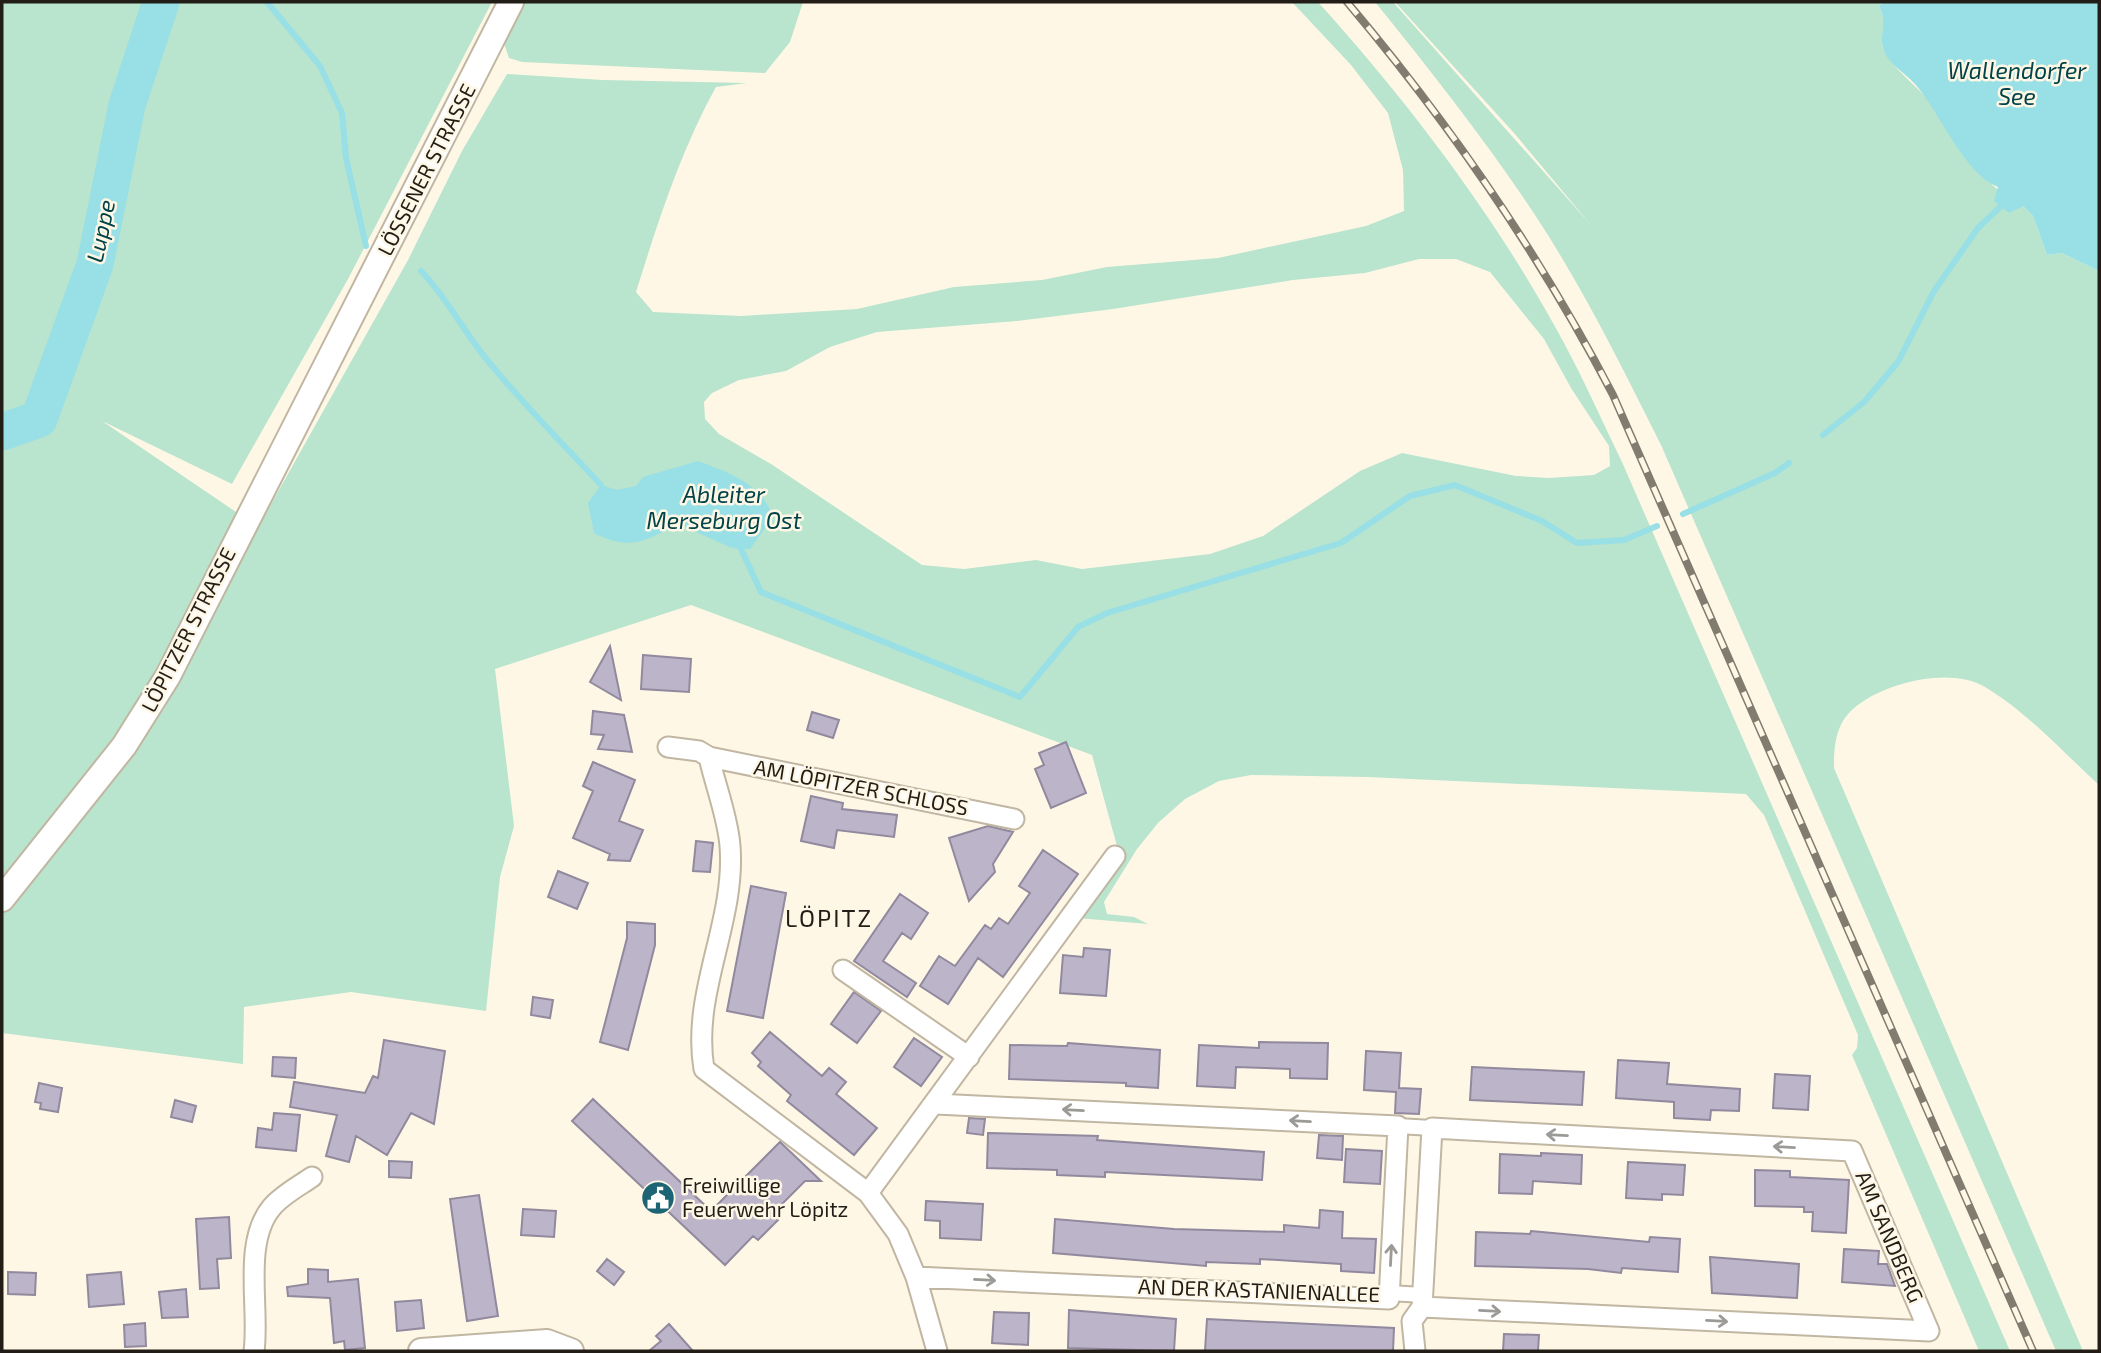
<svg xmlns="http://www.w3.org/2000/svg" width="2101" height="1353" viewBox="0 0 2101 1353" font-family="'Exo 2',sans-serif">
<rect width="100%" height="100%" fill="#fff7e6"/>
<path fill="#b9e4ce" fill-rule="evenodd" d="M2,2H492L348,279L232,484L102,421L239,514L143,705L2,891Z
M522,2H803L790,42L765,73L522,62L509,58L503,41Z
M1292,2H1318C1411,105 1498,220 1564,343C1585,382 1603,423 1622,462L2010,1351H1979L1852,1055L1857,1048L1858,1035L1764,815L1746,794L1367,777L1251,775L1219,781L1185,799L1158,823L1137,849L1104,902L1107,914L1134,917L1148,924L1077,918L1120,857L1092,755L691,605L495,669L514,826L500,877L486,1011L351,992L244,1007L243,1064L2,1033V911L164,709L252,538L408,260L462,151L507,74L603,80L747,83L716,87C680,152 658,222 636,292L653,312L741,316L857,309L954,287L1042,280L1107,267L1218,258L1366,226L1404,211L1403,170L1388,113L1351,65ZM1419,259H1456L1490,272L1544,339L1571,388L1609,446L1610,466L1594,475L1549,478L1516,476L1402,453L1360,471L1263,536L1210,554L1082,569L1036,560L964,569L922,565L771,464L719,434L705,419L704,402L712,393L739,380L786,371L830,347L877,332L1017,321L1113,309L1293,280L1365,273Z
M1375,2H1393L1590,224L1514,133L1395,2H1884L1879,6C1888,24 1879,33 1883,48C1887,63 1919,88 1929,101C1942,116 1949,135 1960,151C1977,175 1998,187 2016,208L2023,206L2033,216L2047,255L2062,253L2099,271V785C2063,752 2027,712 1985,687C1949,665 1876,684 1849,713C1835,728 1834,749 1834,768L2083,1351H2056L1661,445C1622,367 1583,288 1535,215C1486,141 1431,71 1375,2Z"/>
<path fill="#98dfe6" d="M1884,2H2099V271L2062,253L2047,255L2033,216L2023,206L2009,213L1994,201L1998,187C1964,174 1940,112 1915,84C1905,73 1886,62 1883,48C1879,32 1888,24 1879,6Z
M698,461C729,473 761,483 773,517L750,549L732,548L678,524C644,542 629,551 594,533L588,503L601,485L617,490L636,486L643,477Z"/>
<g fill="none" stroke-linecap="round" stroke-linejoin="round">
<path stroke="#98dfe6" stroke-width="6" d="M267,2L320,66L342,113L346,158L366,246
M421,271C447,298 464,332 488,361C523,404 563,444 601,485
M1823,435L1864,402L1898,362L1934,291L1978,228L2000,207
M1683,514L1775,473L1789,463
M741,549L761,592L1020,697L1078,627L1107,613L1341,543L1410,496L1455,485L1542,521L1577,543L1624,540L1657,526"/>
<path stroke="#98dfe6" stroke-width="37" d="M2,432L39,419L95,264L127,105L161,2"/>
</g>
<path fill="#bcb4c8" stroke="#91899d" stroke-width="2" d="M610,646L621,700L590,682Z
M643,655L691,659L689,692L641,689Z
M593,711L624,715L632,752L598,749L604,735L591,734Z
M812,712L839,720L833,738L807,730Z
M1066,742L1086,793L1051,808L1035,769L1044,765L1039,753Z
M593,762L635,780L619,821L643,830L630,861L608,860L610,854L573,838L593,791L583,786Z
M811,796L843,803L842,809L897,815L894,837L837,830L834,848L801,841Z
M988,826L1013,832L993,864L995,872L969,901L949,838Z
M696,841L713,843L710,872L693,871Z
M1043,850L1078,874L1003,977L978,958L948,1004L920,986L939,956L955,966L985,925L991,929L999,918L1008,924L1030,893L1019,886Z
M558,871L588,883L577,909L548,897Z
M751,886L786,893L763,1018L727,1011Z
M900,894L928,913L911,939L902,933L883,961L916,983L907,997L854,961Z
M627,922L655,924V945L628,1050L600,1042L627,938Z
M1084,948L1110,950L1106,996L1060,993L1063,955L1083,957Z
M854,992L881,1011L857,1043L831,1024Z
M533,997L553,1000L550,1018L531,1015Z
M770,1032L822,1076L829,1068L846,1082L836,1094L877,1128L854,1155L787,1101L791,1095L758,1066L761,1062L752,1053Z
M914,1038L942,1057L921,1086L894,1067Z
M384,1040L445,1051L434,1124L411,1113L387,1155L356,1136L349,1162L326,1156L337,1115L290,1107L294,1082L365,1093L373,1076L378,1078Z
M1259,1042L1328,1043L1327,1079L1290,1078V1069L1236,1067L1235,1088L1197,1086L1199,1045L1259,1048Z
M1068,1043L1160,1050L1158,1088L1126,1086V1083L1009,1079L1010,1045L1067,1046Z
M1366,1051L1401,1053L1399,1088L1421,1089L1419,1114L1395,1113L1396,1092L1364,1090Z
M273,1057L296,1058L295,1078L272,1076Z
M1618,1060L1669,1063L1667,1084L1740,1089L1739,1111L1711,1110L1710,1120L1674,1118V1102L1616,1098Z
M1472,1067L1584,1072L1582,1105L1470,1100Z
M1775,1074L1810,1076L1808,1110L1773,1108Z
M39,1083L62,1088L58,1112L40,1109L41,1103L35,1102Z
M593,1099L711,1211L780,1142L821,1181H805L772,1214L778,1220L758,1240L753,1236L725,1265L572,1121Z
M175,1100L196,1106L192,1122L171,1117Z
M274,1113L300,1115L296,1151L256,1147L258,1128L272,1130Z
M969,1118L985,1119L983,1135L967,1133Z
M988,1133L1098,1136L1097,1140L1264,1152L1262,1180L1105,1172V1177L1057,1175V1170L987,1168Z
M1319,1135L1343,1136L1342,1160L1317,1158Z
M1346,1149L1382,1151L1380,1184L1344,1182Z
M1541,1153L1582,1155L1581,1184L1533,1181L1532,1194L1499,1193L1500,1154L1541,1156Z
M389,1161L412,1162L411,1178L389,1177Z
M1628,1162L1685,1165L1683,1195L1662,1194V1200L1626,1198Z
M1755,1170L1790,1171V1177L1849,1180L1846,1233L1812,1231L1813,1212H1804V1207L1755,1206Z
M479,1195L498,1316L467,1321L450,1199Z
M926,1201L983,1204L981,1240L940,1238V1221L925,1220Z
M523,1209L556,1211L554,1237L521,1235Z
M1320,1210L1343,1212L1342,1238L1376,1239L1374,1273L1341,1271V1264L1260,1259V1264L1206,1262V1266L1053,1253L1055,1219L1174,1229L1284,1232V1225L1319,1228Z
M229,1217L231,1258L217,1259L219,1288L200,1289L196,1219Z
M1531,1231L1649,1242L1650,1237L1680,1239L1678,1272L1622,1268L1621,1273L1588,1269L1475,1266L1476,1232L1530,1234Z
M1844,1249L1879,1251L1878,1264H1887L1895,1286L1842,1282Z
M1710,1257L1799,1264L1797,1298L1712,1293Z
M607,1259L624,1272L614,1285L597,1271Z
M308,1269L328,1270V1282L358,1279L365,1348L345,1350L344,1341L334,1343L330,1298L288,1296L287,1287L308,1284Z
M8,1272L36,1273L35,1295L8,1294Z
M121,1272L124,1304L89,1307L87,1275Z
M186,1289L188,1317L162,1318L159,1292Z
M421,1300L424,1328L397,1331L395,1302Z
M1069,1310L1176,1319L1174,1351L1068,1348Z
M994,1312L1029,1313L1028,1345L992,1343Z
M1207,1319L1394,1328L1393,1351H1205Z
M145,1323L146,1346L125,1347L124,1325Z
M669,1324L693,1351H649L661,1341L656,1336Z
M1504,1334L1539,1335L1538,1351H1503Z"/>
<g fill="none" stroke-linecap="round" stroke-linejoin="round">
<g stroke="#c0b6a2" stroke-width="18">
<path id="pedestrian" d="M1398,1126L1432,1128
M1389,1293L1423,1295"/>
</g>
<g stroke="#c0b6a2" stroke-width="23">
<path id="minor" d="M668,747L699,751L709,757
M843,970L969,1057
M868,1193L1115,856
M916,1277L1389,1299L1398,1126L936,1104
M254,1351C260,1309 242,1242 272,1207C282,1195 299,1186 312,1177
M937,1351L916,1277L898,1234L868,1193L704,1069C691,993 736,922 730,846C728,817 715,785 709,757L1014,819
M1415,1351L1412,1321L1422,1307L1432,1128L1852,1151L1929,1331L1422,1307"/>
</g>
<g stroke="#c0b6a2" stroke-width="28">
<path id="tertiary" d="M2,899L124,746L168,676L511,2
M421,1351L547,1342L571,1351"/>
</g>
<use href="#pedestrian" stroke="#fff" stroke-width="14"/>
<use href="#minor" stroke="#fff" stroke-width="19"/>
<use href="#tertiary" stroke="#fff" stroke-width="24"/>
<g stroke="#817b70" stroke-width="8">
<path id="rail" d="M1347,2C1450,124 1539,253 1613,395L2033,1351"/>
</g>
<use href="#rail" stroke="#fff7e6" stroke-width="5" stroke-dasharray="16" stroke-linecap="butt"/>
</g>
<defs><path id="oneway-shaft" d="M-6 0H5M1.5-3L5.5 0L1.5 3" fill="none" stroke-width="1.6" stroke-linecap="round" stroke-linejoin="round" transform="scale(1.75)"/></defs>
<g stroke="#9c9a97">
<use href="#oneway-shaft" transform="translate(1073 1110) rotate(-177)"/>
<use href="#oneway-shaft" transform="translate(1300 1121) rotate(-177)"/>
<use href="#oneway-shaft" transform="translate(1557 1135) rotate(-177)"/>
<use href="#oneway-shaft" transform="translate(1784 1147) rotate(-177)"/>
<use href="#oneway-shaft" transform="translate(1391 1255) rotate(-87)"/>
<use href="#oneway-shaft" transform="translate(985 1280) rotate(3)"/>
<use href="#oneway-shaft" transform="translate(1490 1311) rotate(3)"/>
<use href="#oneway-shaft" transform="translate(1717 1321) rotate(3)"/>
</g>
<defs>
<g id="civic-disc" transform="scale(1.75)"><circle r="9.5" fill="#1d6574" stroke="#fff7e6"/><path d="M-.6-6.5H3V-4.5H.6V-3L4-1V1h2V6H-6V1h2V-1L-.6-3ZM-1.2 2.5V6h2.4V2.5Z" fill="#fff"/></g>
</defs>
<g fill-rule="evenodd">
<use href="#civic-disc" x="658" y="1198"/>
</g>
<g text-anchor="middle" stroke-width="5" stroke-linejoin="round" paint-order="stroke">
<g font-size="21" fill="#221e17" stroke="#fff7e6">
<text transform="translate(427 170) rotate(-63)" y="7">LÖSSENER STRASSE</text>
<text transform="translate(189 630) rotate(-63)" y="7">LÖPITZER STRASSE</text>
<text transform="translate(861 788) rotate(11)" y="7">AM LÖPITZER SCHLOSS</text>
<text transform="translate(1889 1237) rotate(67)" y="7">AM SANDBERG</text>
<text transform="translate(1259 1291) rotate(2)" y="7">AN DER KASTANIENALLEE</text>
</g>
<g font-size="21" fill="#221e17" stroke="#fff7e6" text-anchor="start">
<text x="682" y="1193">Freiwillige<tspan x="682" dy="24">Feuerwehr Löpitz</tspan></text>
</g>
<g font-size="23" font-style="italic" fill="#004349" stroke="#fff7e6">
<text x="2017" y="79">Wallendorfer<tspan x="2017" dy="26">See</tspan></text>
<text transform="translate(101 231) rotate(-78)" y="8">Luppe</text>
<text x="724" y="503">Ableiter<tspan x="724" dy="26">Merseburg Ost</tspan></text>
</g>
<g font-size="24" letter-spacing="2" fill="#221e17" stroke="#fff7e6">
<text x="829" y="927">LÖPITZ</text>
</g>
</g>
<rect width="2101" height="1353" fill="none" stroke="#221e17" stroke-width="7"/>
</svg>
